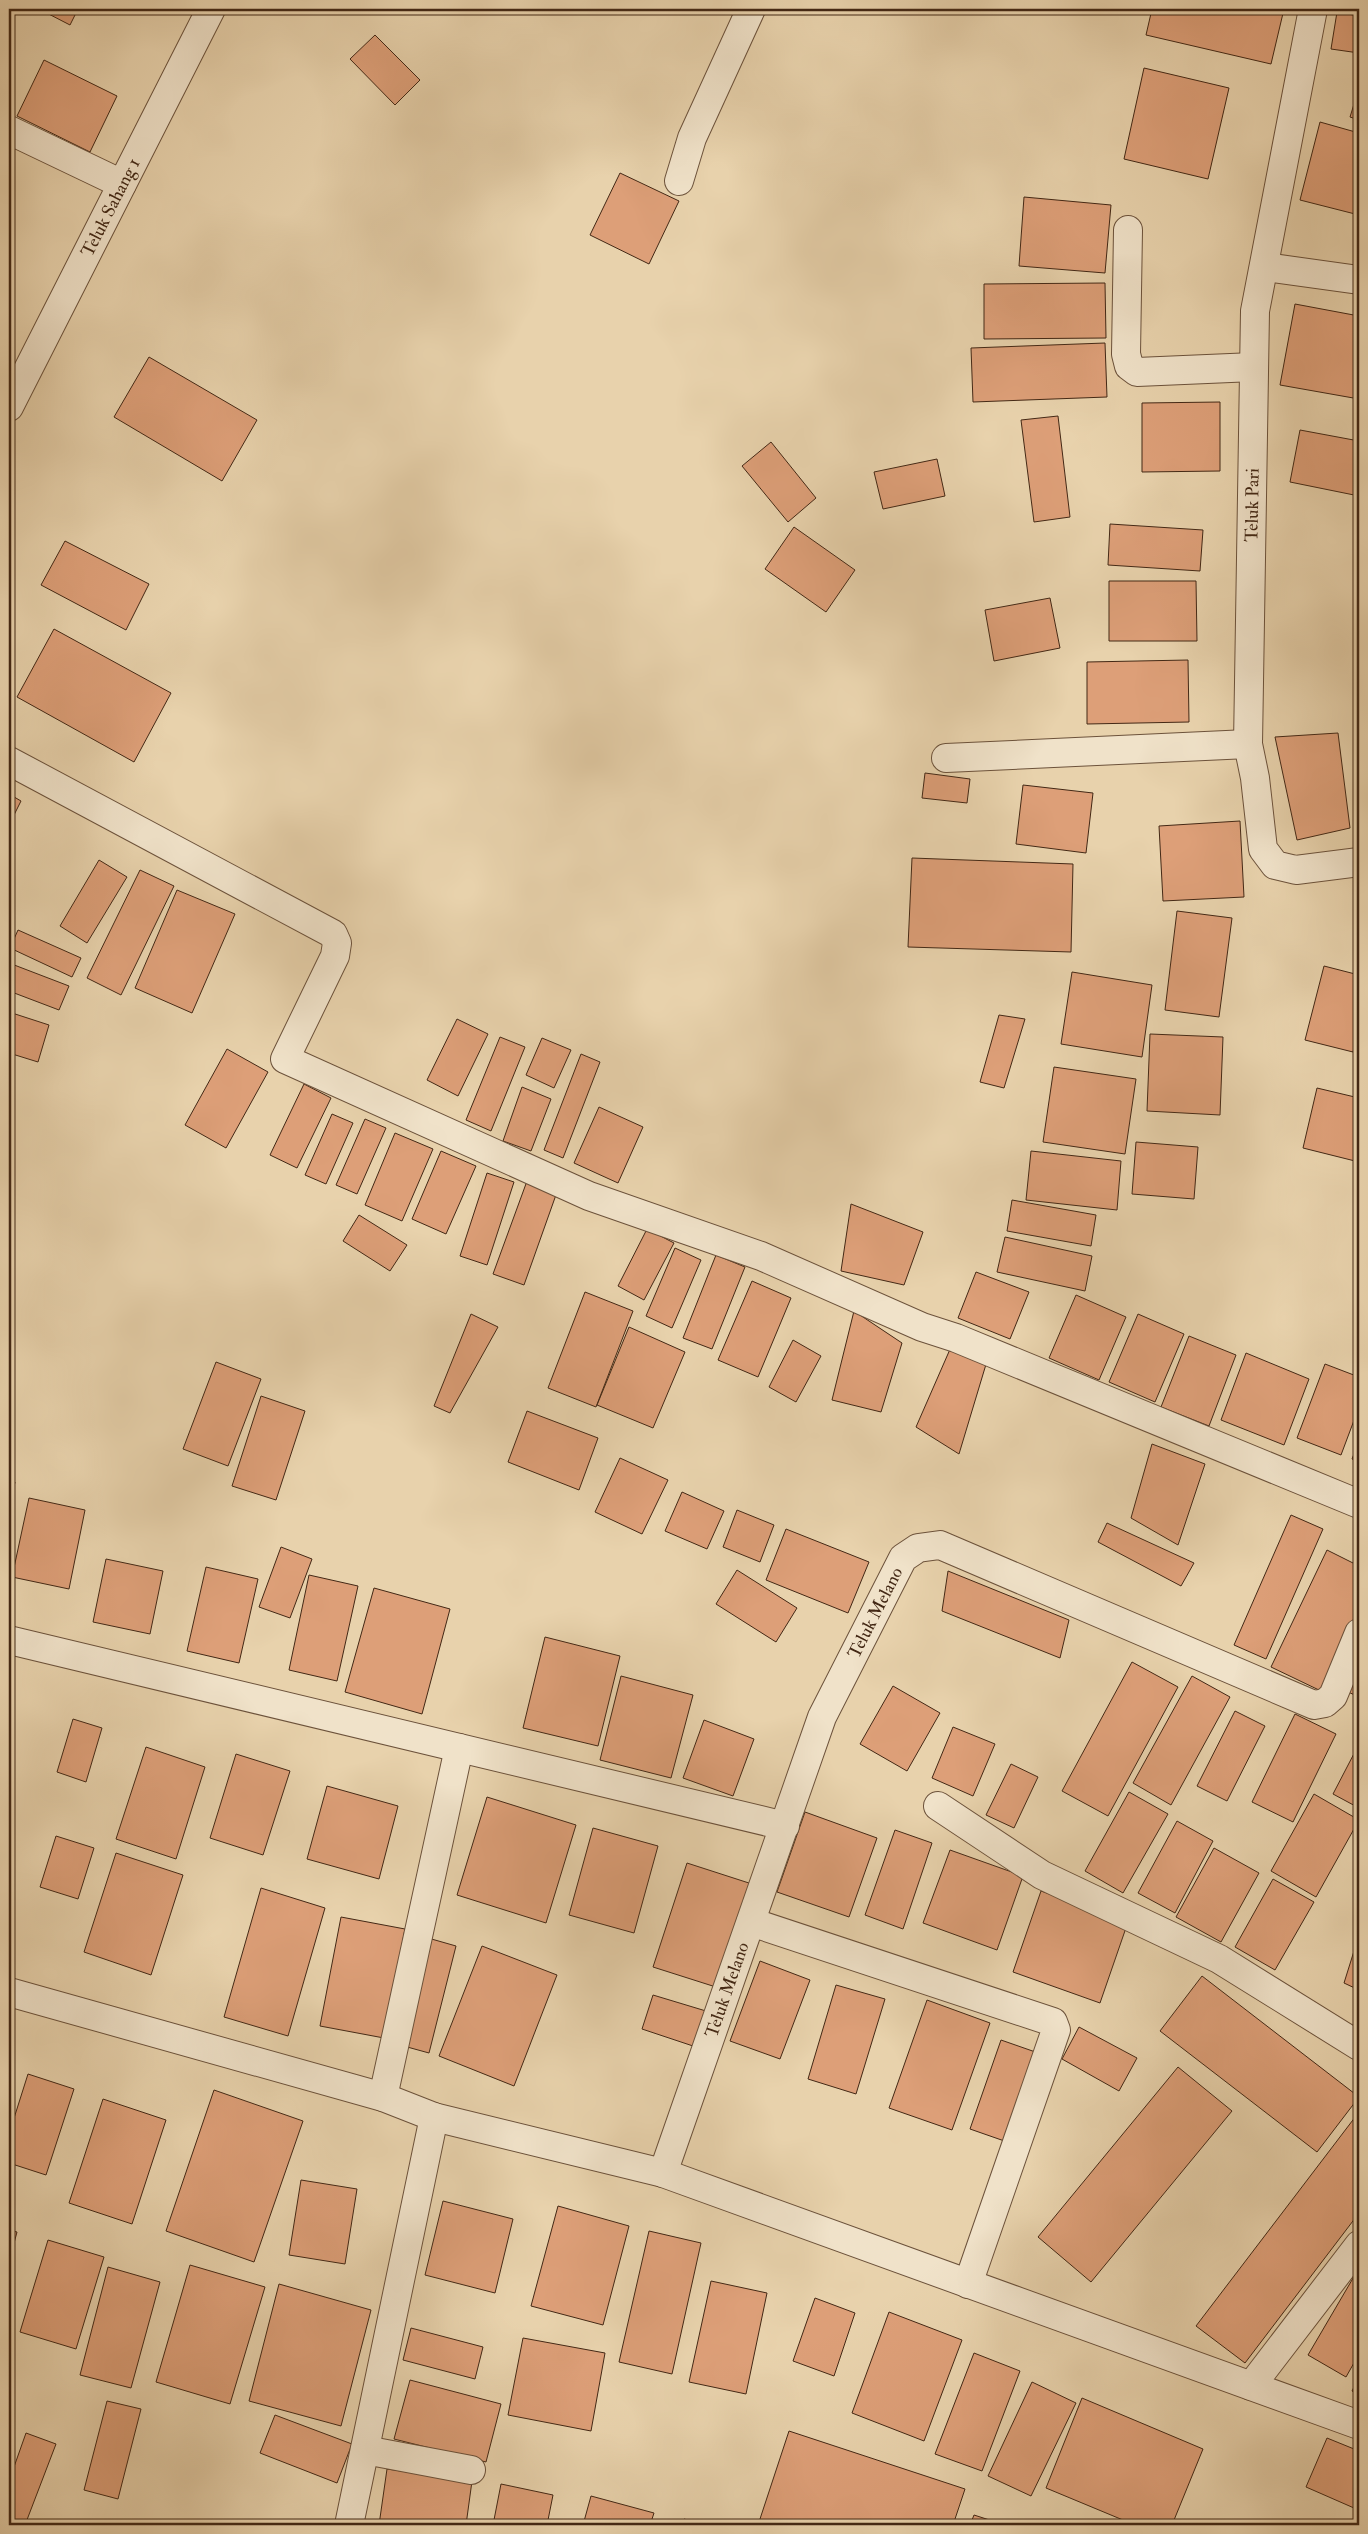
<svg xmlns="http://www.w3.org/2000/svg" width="1368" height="2534" viewBox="0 0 1368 2534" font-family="'IM FELL Double Pica',serif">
<rect width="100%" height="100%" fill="#e8d2ac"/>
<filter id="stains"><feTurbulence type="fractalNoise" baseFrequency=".004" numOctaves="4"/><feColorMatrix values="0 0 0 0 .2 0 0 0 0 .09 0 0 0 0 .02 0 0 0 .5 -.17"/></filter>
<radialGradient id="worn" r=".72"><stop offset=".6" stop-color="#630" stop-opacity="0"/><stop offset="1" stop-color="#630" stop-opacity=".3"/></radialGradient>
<path fill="#dd9f78" stroke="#432815" d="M39,9H78L70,25Z
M1152,9H1284L1271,64L1146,35Z
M1337,12L1359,16V53L1331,49Z
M375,35L420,80L395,105L350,59Z
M44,60L117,96L90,152L17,116Z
M1144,68L1229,88L1208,179L1124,159Z
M1359,88V120L1350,117Z
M1320,122L1359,133V215L1300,200Z
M620,173L679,201L649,264L590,235Z
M1024,197L1111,205L1105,273L1019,266Z
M1105,283L1106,338L984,339V284Z
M1295,304L1359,316V399L1280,385Z
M1105,343L1107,397L973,402L971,348Z
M149,357L257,420L222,481L114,417Z
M1220,402V471L1142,472V403Z
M1058,416L1070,517L1034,522L1021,420Z
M1300,430L1359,441V496L1290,482Z
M771,442L816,498L788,522L742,466Z
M937,459L945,496L883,509L874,472Z
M1110,524L1203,530L1200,571L1108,565Z
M794,527L855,570L826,612L765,569Z
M65,541L149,584L126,630L41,585Z
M1109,581H1196L1197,641H1109Z
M1050,598L1060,648L994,661L985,610Z
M54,629L171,693L134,762L17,697Z
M1188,660L1189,722L1087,724V662Z
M1338,733L1350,828L1297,840L1275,737Z
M925,773L970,779L967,803L922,798Z
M1023,785L1093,793L1086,853L1016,844Z
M9,794L21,801L9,825Z
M1240,821L1244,897L1163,901L1159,826Z
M912,858L1073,864L1071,952L908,947Z
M99,860L127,877L87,943L60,926Z
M140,870L174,886L121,995L87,978Z
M177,890L235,914L192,1013L135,988Z
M1177,911L1232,918L1219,1017L1165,1010Z
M18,930L81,958L72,977L10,948Z
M9,963L69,986L59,1010L9,991Z
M1324,966L1359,975V1028L1353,1052L1305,1040Z
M1072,972L1152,985L1142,1057L1061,1044Z
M9,1012L49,1025L38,1062L9,1053Z
M999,1015L1025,1019L1004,1088L980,1082Z
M457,1019L488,1034L458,1096L427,1080Z
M1150,1034L1223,1037L1220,1115L1147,1111Z
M500,1037L525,1047L491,1131L466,1120Z
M542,1038L571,1050L554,1088L526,1075Z
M227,1049L268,1072L226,1148L185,1125Z
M581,1054L600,1062L563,1158L544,1150Z
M1054,1067L1136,1079L1125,1154L1043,1142Z
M304,1084L331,1098L297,1168L270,1155Z
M522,1087L551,1099L531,1151L503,1141Z
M1317,1088L1359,1098V1162L1303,1148Z
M599,1107L643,1127L618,1183L574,1163Z
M332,1114L353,1123L326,1184L305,1175Z
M365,1119L386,1128L357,1194L336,1185Z
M395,1133L433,1149L402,1221L365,1205Z
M1136,1142L1198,1147L1194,1199L1132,1194Z
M441,1151L476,1166L446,1234L412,1219Z
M1031,1151L1121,1161L1117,1210L1026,1200Z
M487,1173L514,1182L487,1265L460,1256Z
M527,1181L557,1192L524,1285L493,1274Z
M1012,1200L1096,1215L1091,1246L1007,1231Z
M851,1204L923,1232L904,1285L841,1271Z
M359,1215L407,1245L390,1271L343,1241Z
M647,1229L674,1243L644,1300L618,1286Z
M1005,1237L1092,1256L1085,1291L997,1272Z
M675,1248L701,1260L672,1328L646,1316Z
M716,1255L745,1267L712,1349L683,1338Z
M976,1272L1029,1292L1010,1339L958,1318Z
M752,1281L791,1298L758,1377L718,1360Z
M585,1292L633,1311L596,1407L548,1388Z
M1076,1295L1126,1317L1099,1380L1049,1358Z
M854,1311L902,1343L881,1412L832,1400Z
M471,1314L498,1327L450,1413L434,1406Z
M1138,1314L1184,1334L1155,1402L1109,1382Z
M629,1327L685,1352L653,1428L597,1405Z
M1189,1336L1236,1355L1209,1426L1161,1407Z
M793,1340L821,1356L796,1402L769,1387Z
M951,1347L987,1361L959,1454L916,1427Z
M1246,1353L1309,1379L1284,1445L1221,1420Z
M216,1362L261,1379L228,1466L183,1449Z
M1325,1364L1359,1377V1407L1341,1455L1297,1438Z
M261,1396L305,1411L276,1500L232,1486Z
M527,1411L598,1438L579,1490L508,1462Z
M1359,1441V1462L1352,1459Z
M1152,1444L1205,1464L1178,1545L1131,1518Z
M620,1458L668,1480L642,1534L595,1512Z
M9,1481L15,1482L9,1510Z
M682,1492L724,1511L707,1549L665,1531Z
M29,1498L85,1510L69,1589L12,1577Z
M737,1510L774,1525L760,1562L723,1547Z
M1291,1515L1323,1529L1266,1659L1234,1645Z
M1107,1523L1194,1563L1181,1586L1098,1542Z
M786,1529L869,1562L848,1613L766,1580Z
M281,1547L312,1559L290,1618L259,1607Z
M1327,1550L1359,1566V1610L1321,1691L1271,1667Z
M106,1559L163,1571L150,1634L93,1622Z
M206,1567L258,1579L239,1663L187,1651Z
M737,1570L797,1608L776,1642L716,1604Z
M948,1571L1069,1620L1060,1658L942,1611Z
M309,1575L358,1586L337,1681L289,1670Z
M374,1588L450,1609L422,1714L345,1692Z
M545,1637L620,1656L598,1746L523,1728Z
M1359,1661V1697L1346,1691Z
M1132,1662L1178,1687L1108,1816L1062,1791Z
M621,1676L693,1695L671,1778L600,1760Z
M1192,1676L1230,1697L1171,1805L1133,1783Z
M893,1686L940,1713L907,1771L860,1744Z
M1235,1711L1265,1726L1227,1801L1197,1786Z
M1295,1714L1336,1734L1293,1822L1252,1802Z
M73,1719L102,1728L86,1782L57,1772Z
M704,1720L754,1739L733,1796L683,1778Z
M953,1727L995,1744L973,1796L932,1778Z
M1359,1744V1808L1333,1794Z
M146,1747L205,1767L176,1859L116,1839Z
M236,1754L290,1771L263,1855L210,1838Z
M1011,1764L1038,1777L1014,1828L986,1815Z
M327,1786L398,1806L379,1879L307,1859Z
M1129,1792L1168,1814L1123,1893L1085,1871Z
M1314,1794L1359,1820L1316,1897L1271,1871Z
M487,1797L576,1825L546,1923L457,1895Z
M805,1812L877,1838L849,1917L777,1892Z
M1177,1821L1213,1841L1175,1913L1138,1893Z
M593,1828L658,1846L634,1933L569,1915Z
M895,1830L932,1843L903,1929L865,1915Z
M56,1836L94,1848L78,1899L40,1887Z
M1214,1848L1259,1873L1221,1942L1176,1917Z
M950,1850L1023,1876L997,1950L923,1923Z
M116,1853L183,1875L151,1975L84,1952Z
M687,1863L752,1884L719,1988L653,1967Z
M1273,1879L1314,1902L1275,1970L1235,1947Z
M261,1888L325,1908L288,2036L224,2017Z
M1041,1891L1128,1922L1100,2003L1013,1972Z
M341,1917L405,1929L384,2038L320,2026Z
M1359,1935V1990L1344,1983Z
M428,1938L456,1946L429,2053L400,2045Z
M482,1946L557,1975L514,2086L439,2056Z
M760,1961L810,1980L780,2059L730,2041Z
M1202,1976L1359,2097L1317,2152L1160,2031Z
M836,1985L885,1999L856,2094L808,2079Z
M653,1995L706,2011L696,2047L642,2029Z
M927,2000L990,2023L952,2130L889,2108Z
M1079,2027L1137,2058L1119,2091L1062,2059Z
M1001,2040L1044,2055L1013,2144L970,2129Z
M1178,2067L1232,2111L1091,2282L1038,2237Z
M28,2074L74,2089L46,2175L9,2163V2134Z
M214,2090L303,2121L254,2262L166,2231Z
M103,2099L166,2120L132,2224L69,2203Z
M1359,2112V2213L1245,2363L1196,2326Z
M301,2180L357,2189L345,2264L289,2255Z
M443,2201L513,2219L495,2293L425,2275Z
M558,2206L629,2226L603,2325L531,2306Z
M9,2230L17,2232L9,2262Z
M649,2231L701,2243L672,2374L619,2362Z
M48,2240L104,2257L76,2349L20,2332Z
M190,2265L265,2287L230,2404L156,2382Z
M108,2267L160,2282L131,2388L80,2375Z
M1359,2268V2354L1346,2377L1308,2355Z
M711,2281L767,2293L746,2394L689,2382Z
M279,2284L371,2310L341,2426L249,2401Z
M815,2298L855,2313L834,2376L793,2361Z
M889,2312L962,2340L924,2441L852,2413Z
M411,2328L483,2347L475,2379L403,2360Z
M523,2338L605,2353L591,2431L508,2415Z
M974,2353L1020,2371L982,2471L935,2454Z
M1359,2377V2395L1352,2391Z
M410,2380L501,2404L486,2462L394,2439Z
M1032,2382L1076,2403L1031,2496L988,2476Z
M1082,2398L1203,2449L1172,2525H1135L1046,2488Z
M107,2401L141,2409L118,2499L84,2490Z
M275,2415L352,2444L337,2483L260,2453Z
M789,2431L965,2489L953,2525H758Z
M26,2433L56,2444L25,2525L9,2519V2481Z
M1327,2438L1359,2451V2495L1354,2508L1306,2487Z
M387,2469L472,2481L466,2525H379Z
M501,2484L553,2495L547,2525H493Z
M591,2496L654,2513L650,2525H583Z
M974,2515L1005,2525H970Z
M684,2519L706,2525H682Z"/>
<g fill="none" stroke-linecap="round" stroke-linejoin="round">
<g stroke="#6c523b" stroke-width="30">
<g id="street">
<path d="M1313,9L1255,311L1248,744L1255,778L1263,849L1275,865L1296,870L1359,862"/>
<path d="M9,130L122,184"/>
<path d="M679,181L692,138L751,9"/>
<path d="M1128,230L1126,354L1129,366L1137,372L1254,367"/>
<path d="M1265,267L1359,280"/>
<path id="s1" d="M9,407L211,9"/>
<path d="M946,758L1248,744"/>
<path d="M9,761L333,934L337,943L335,956L285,1059L589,1196L761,1256L922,1327L956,1338L1359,1504"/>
<path d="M9,1640L785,1826"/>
<path d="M938,1806L1042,1875L1219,1959L1359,2046"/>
<path d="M751,1922L1053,2022L1056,2030L968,2284"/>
<path d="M9,1992L383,2097L434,2117L663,2173L1359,2425"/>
<path d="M383,2097L459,1748"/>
<path id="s2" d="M663,2173L822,1717L903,1558L918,1548L940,1545L1314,1705L1325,1703L1333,1696L1359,1633"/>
<path d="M1251,2386L1359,2245"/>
<path d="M365,2450L471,2470"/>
<path d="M349,2525L434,2117"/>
</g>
</g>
<use href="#street" stroke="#f0e2c9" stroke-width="28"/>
</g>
<g text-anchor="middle" stroke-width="5" stroke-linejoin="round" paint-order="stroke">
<g font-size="18" fill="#432815" stroke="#f0e2c9">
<text dy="6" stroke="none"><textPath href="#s1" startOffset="224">Teluk Sahang 1</textPath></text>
<text transform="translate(1252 505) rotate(-89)" y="6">Teluk Pari</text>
<text dy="6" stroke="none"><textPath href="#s2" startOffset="600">Teluk Melano</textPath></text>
<text dy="6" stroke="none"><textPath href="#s2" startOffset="194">Teluk Melano</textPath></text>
</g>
</g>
<rect width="1368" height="2534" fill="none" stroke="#e8d2ac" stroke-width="30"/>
<rect x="10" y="10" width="1348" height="2514" fill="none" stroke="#432815" stroke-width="2.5"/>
<rect x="15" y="15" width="1338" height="2504" fill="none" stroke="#432815"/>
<rect width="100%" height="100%" filter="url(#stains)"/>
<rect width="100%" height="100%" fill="url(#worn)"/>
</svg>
